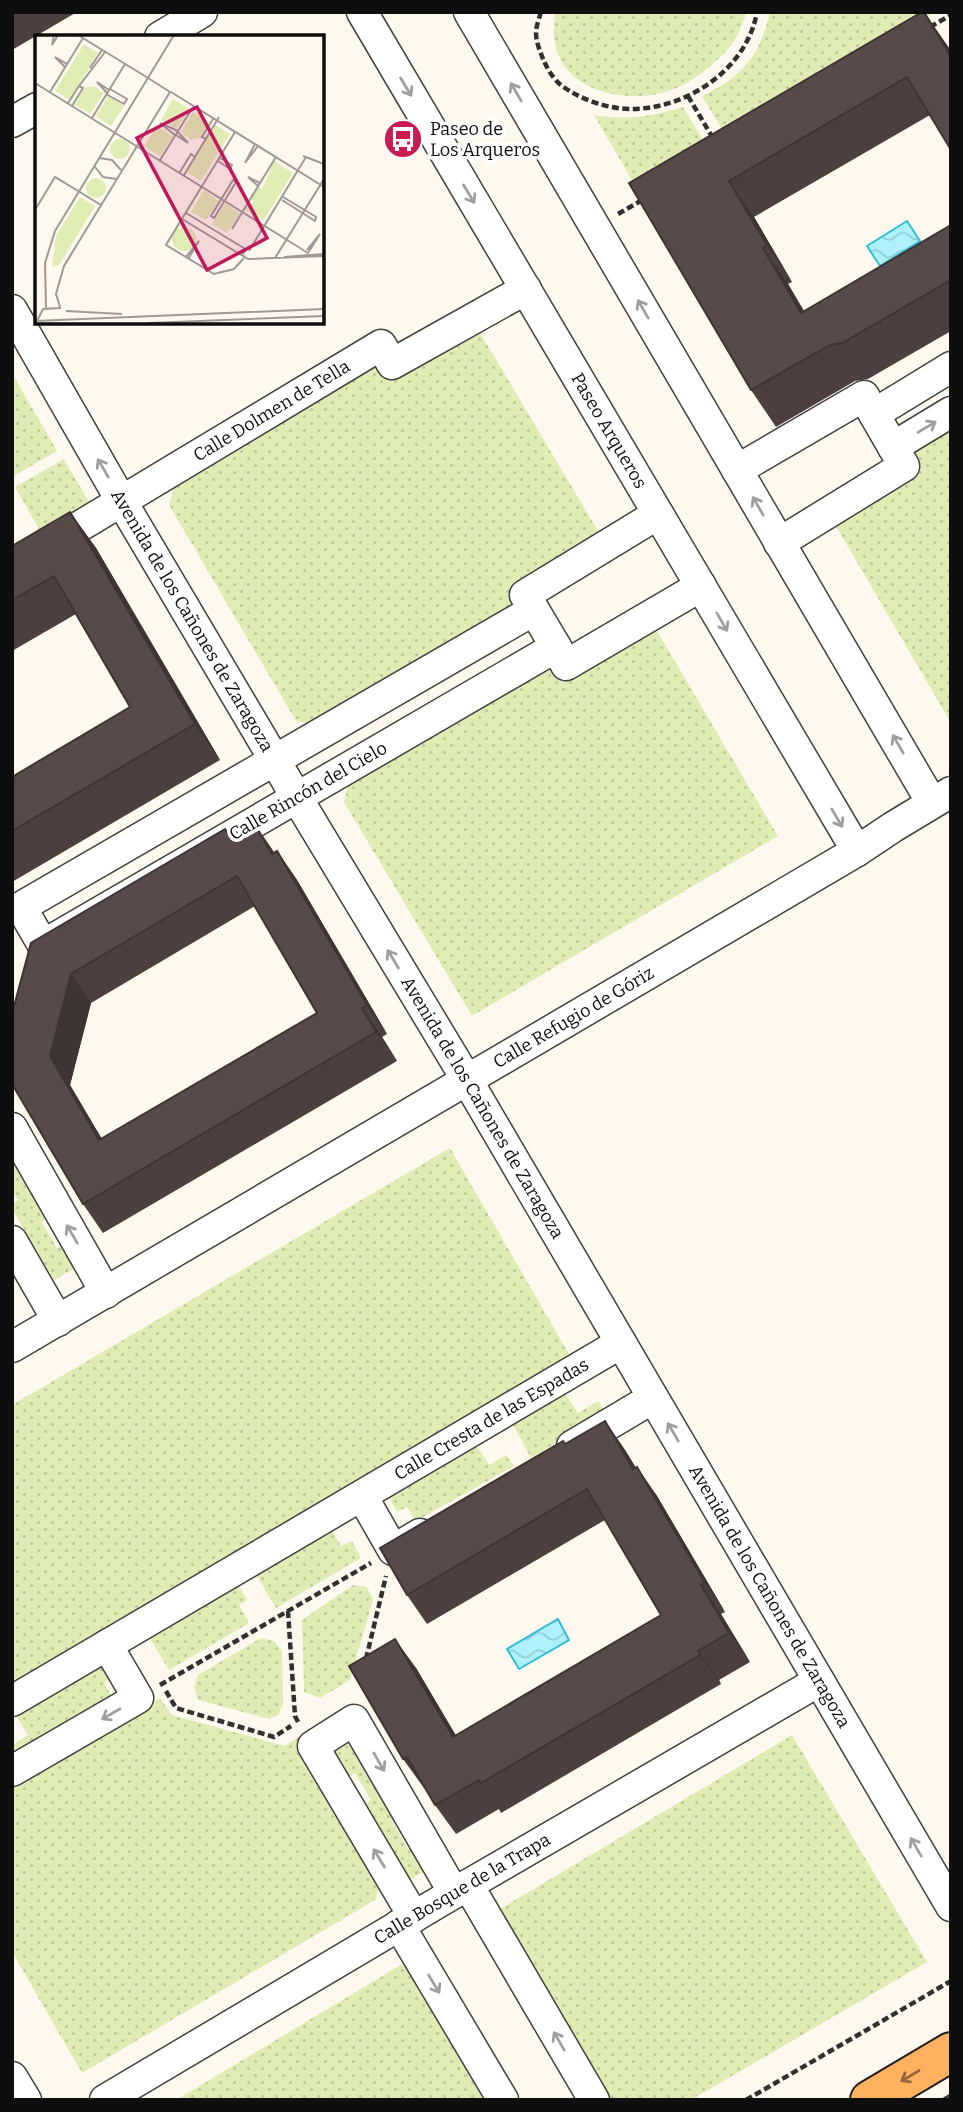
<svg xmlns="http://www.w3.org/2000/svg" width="963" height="2112" viewBox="0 0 963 2112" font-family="Bitter,serif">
<defs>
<pattern id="green-dots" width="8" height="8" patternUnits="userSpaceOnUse" patternTransform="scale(1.75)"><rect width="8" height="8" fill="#dfedb5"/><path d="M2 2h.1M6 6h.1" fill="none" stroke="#beca9a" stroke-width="1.8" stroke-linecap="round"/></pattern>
<pattern id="water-waves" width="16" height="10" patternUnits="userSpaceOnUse" patternTransform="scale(1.75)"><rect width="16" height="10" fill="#aff1fb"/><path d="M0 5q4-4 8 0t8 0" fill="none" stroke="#95cdd6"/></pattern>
</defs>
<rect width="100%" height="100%" fill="#fff8ef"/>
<path fill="url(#green-dots)" d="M555,12H746C744,19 742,26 739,32C730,52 700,77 681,86C643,105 576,99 558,54C553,41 553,26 555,12Z
M770,12H935L726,136L702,96C743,76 759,57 770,12Z
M683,107L707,146L636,187L594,115C626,121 653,116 683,107Z
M476,326L601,536L523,606L318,725L296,721L169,505L176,481L379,362Z
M12,373L57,451L12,477Z
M951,427V723L833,521L919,469L910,451Z
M64,459L92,507L43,536L15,487Z
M654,626L778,836L472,1016L344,802L350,778L554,659Z
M450,1148L573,1361L12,1690V1405Z
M12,1151L50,1216L42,1222L57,1248L66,1243L79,1266L54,1280L12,1209V1204L18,1200L12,1190Z
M563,1390L578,1413L598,1401L606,1413L531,1458L511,1421Z
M475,1442L489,1465L506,1455L514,1466L416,1521L407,1507L397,1512L387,1493Z
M331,1529L341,1546L352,1541L361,1558L276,1608L255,1573Z
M237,1583L247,1600L239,1605L249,1623L169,1670L148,1635Z
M353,1585L367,1587L373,1600L350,1680L320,1698L304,1692L302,1620Z
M261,1638L274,1641L282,1651L283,1705L278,1715L269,1719L198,1700L194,1687L198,1675Z
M102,1660L112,1677L104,1683L114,1700L18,1757L12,1745L28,1735L14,1712Z
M160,1698L172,1715L285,1746L298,1737L382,1878L375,1900L82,2073L12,1952V1785Z
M792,1735L927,1962L691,2100H612L500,1909Z
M356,1740L400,1815L392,1820L408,1849L418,1843L432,1867L408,1881L364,1805L371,1800L355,1773L347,1778L333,1753Z
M409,1960L492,2100H176Z"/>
<path fill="url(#water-waves)" stroke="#30bdd7" stroke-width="2" d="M907,221L920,241L880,266L867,246Z
M558,1619L569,1640L519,1669L507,1649Z"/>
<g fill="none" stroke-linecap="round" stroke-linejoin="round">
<g stroke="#414141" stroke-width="33">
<g id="minor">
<path id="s1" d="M362,12L857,851"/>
<path d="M469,12L932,803"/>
<path d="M160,37L202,12"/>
<path d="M12,122L37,108"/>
<path id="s2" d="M12,310L122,502L297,798L467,1080L951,1906"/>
<path d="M951,367L874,414L893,447L951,412"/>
<path d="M737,470L864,396L874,414"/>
<path d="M779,543L904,466L893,447"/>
<path id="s3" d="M12,567L381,345L392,364L526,289"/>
<path d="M534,610L556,647L43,945L21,907Z"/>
<path d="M534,610L525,595L658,514"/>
<path d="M556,647L566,665L701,586"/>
<path d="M12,1128L106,1293"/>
<path d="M12,1241L58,1321"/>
<path id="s4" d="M12,1347L857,851L893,827L951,792"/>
<path d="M572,1446L653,1398"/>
<path d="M362,1496L393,1550L420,1534"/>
<path id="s5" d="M12,1701L621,1343"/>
<path d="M12,1771L138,1698L107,1645"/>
<path d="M468,1885L594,2100"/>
<path d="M414,1917L313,1746L354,1720L454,1893"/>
<path d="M399,1925L503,2100"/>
<path d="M12,2077L26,2100"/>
<path id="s6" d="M105,2100L454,1893L819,1681"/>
</g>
</g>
<g stroke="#1f1f1f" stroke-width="42">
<path id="major" d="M870,2100L951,2052"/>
</g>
<path stroke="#303030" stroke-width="4.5" stroke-dasharray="7 3.5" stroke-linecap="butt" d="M541,12C539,19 536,26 536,33C536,42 540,51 543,59C547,68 553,79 561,85C579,99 608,109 631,109C687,109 747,69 757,12
M930,27L951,15
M688,96L714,140
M618,214L644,199
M288,1611L295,1716L299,1724
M366,1659L386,1576
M160,1685L371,1563
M166,1691L176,1708L274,1737L291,1726
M746,2100L951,1981"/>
<use href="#minor" stroke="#fff" stroke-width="30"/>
<use href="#major" stroke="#ffb15f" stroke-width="38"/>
</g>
<path fill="#4b403f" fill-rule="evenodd" d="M12,12H77L12,50Z
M924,12L951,51V150L930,115L754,217L792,282L788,284L804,311L951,225V331L868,379L855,381L776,427L751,390L629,183Z
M70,512L96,548L220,760L12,882V777L130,707L76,614L12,651V546Z
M225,829L229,833L275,853L277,851L297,880L387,1034L382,1037L397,1061L103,1233L83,1204L12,1014ZM255,906L317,1013L102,1139L70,1085L91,1003Z
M605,1421L625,1450L636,1468L657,1496L725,1612L721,1614L750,1662L719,1680L721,1684L501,1813L499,1809L456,1834L435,1805L425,1787L424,1788L403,1759L416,1668L456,1736L661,1615L605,1520L427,1624L407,1595L565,1444Z"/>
<path fill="#3d3433" d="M924,12L951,51V57Z
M729,181L754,217L792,282L767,245Z
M763,248L788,284L826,349L801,313Z
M70,512L96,548L220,760L195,724Z
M252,820L272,849L293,883L272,854Z
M277,851L297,880L387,1034L367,1005Z
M71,974L91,1003L70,1085L119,1169L99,1140L50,1056Z
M362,1008L382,1037L397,1061L376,1032Z
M605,1421L625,1450L654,1498L633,1469Z
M637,1467L657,1496L725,1612L705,1583Z
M701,1585L721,1614L750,1662L729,1633Z
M395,1639L416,1668L474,1766L453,1737Z
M698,1651L719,1680L721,1684L700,1655Z"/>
<path fill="#574b49" stroke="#3d3433" stroke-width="2" fill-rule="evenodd" d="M922,12H924L951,57V150L907,77L729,181L767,245L763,248L801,313L951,225V280L842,343L830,345L751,390L629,183Z
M70,512L195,724L12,831V777L130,707L54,576L12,600V546Z
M252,820L272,854L277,851L367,1005L362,1008L376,1032L83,1204L12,1084V1014L31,943L225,829L228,834ZM237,876L317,1013L99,1140L50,1056L71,974Z
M605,1421L633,1469L637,1467L705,1583L701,1585L729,1633L698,1651L700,1655L481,1783L479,1780L435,1805L407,1757L403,1759L349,1666L395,1639L453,1737L661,1615L587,1489L407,1595L380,1548L563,1441L565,1444Z
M951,2094V2100H941Z"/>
<defs><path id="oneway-shaft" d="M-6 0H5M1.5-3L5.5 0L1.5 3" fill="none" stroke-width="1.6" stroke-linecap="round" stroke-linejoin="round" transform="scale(1.75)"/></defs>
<g stroke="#9f9f9f">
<use href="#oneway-shaft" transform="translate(406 87) rotate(59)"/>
<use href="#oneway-shaft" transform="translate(516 92) rotate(-120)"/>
<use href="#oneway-shaft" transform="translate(469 194) rotate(59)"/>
<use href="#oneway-shaft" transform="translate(643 309) rotate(-120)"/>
<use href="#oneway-shaft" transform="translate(927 427) rotate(-31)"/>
<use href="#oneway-shaft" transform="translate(103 468) rotate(-120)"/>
<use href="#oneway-shaft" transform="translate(758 506) rotate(-120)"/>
<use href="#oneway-shaft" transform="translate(722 622) rotate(60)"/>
<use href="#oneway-shaft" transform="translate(898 744) rotate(-120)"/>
<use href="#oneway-shaft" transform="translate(837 818) rotate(60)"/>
<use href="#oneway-shaft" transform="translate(393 959) rotate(-121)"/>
<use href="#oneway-shaft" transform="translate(72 1234) rotate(-120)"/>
<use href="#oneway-shaft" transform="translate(673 1432) rotate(-120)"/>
<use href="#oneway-shaft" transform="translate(111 1714) rotate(150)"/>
<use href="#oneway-shaft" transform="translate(379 1762) rotate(60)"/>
<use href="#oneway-shaft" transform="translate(916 1847) rotate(-120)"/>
<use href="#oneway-shaft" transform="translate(379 1858) rotate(-121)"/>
<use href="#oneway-shaft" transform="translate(434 1984) rotate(59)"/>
<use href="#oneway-shaft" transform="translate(559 2041) rotate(-120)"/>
</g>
<use stroke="#93683b" href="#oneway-shaft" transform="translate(910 2076) rotate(149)"/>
<defs>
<g id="bus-disc" transform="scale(2.0125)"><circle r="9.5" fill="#c91b4d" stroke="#fff"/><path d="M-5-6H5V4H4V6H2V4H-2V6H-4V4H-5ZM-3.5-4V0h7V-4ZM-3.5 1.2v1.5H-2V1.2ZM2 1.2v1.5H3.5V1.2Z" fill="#fff"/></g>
</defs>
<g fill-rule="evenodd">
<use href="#bus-disc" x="403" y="139"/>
</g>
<g text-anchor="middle" stroke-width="7" stroke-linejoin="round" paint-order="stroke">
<g font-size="18" fill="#0e0e0e" stroke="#fff" text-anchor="start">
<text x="430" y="135">Paseo de<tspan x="430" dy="21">Los Arqueros</tspan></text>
</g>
<g font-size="18" fill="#0e0e0e" stroke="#fff">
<text dy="6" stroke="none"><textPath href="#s3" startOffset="303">Calle Dolmen de Tella</textPath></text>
<text dy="6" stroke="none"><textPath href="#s1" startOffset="486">Paseo Arqueros</textPath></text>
<text dy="6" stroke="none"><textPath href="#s2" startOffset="359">Avenida de los Cañones de Zaragoza</textPath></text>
<text transform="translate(308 791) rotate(-30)" y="6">Calle Rincón del Cielo</text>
<text dy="6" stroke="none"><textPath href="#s4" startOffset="651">Calle Refugio de Góriz</textPath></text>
<text dy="6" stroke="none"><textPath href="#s2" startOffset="926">Avenida de los Cañones de Zaragoza</textPath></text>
<text dy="6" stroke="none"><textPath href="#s5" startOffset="556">Calle Cresta de las Espadas</textPath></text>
<text dy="6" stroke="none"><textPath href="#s2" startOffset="1493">Avenida de los Cañones de Zaragoza</textPath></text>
<text dy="6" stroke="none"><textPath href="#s6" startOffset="415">Calle Bosque de la Trapa</textPath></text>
</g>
</g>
<g transform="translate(35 35)">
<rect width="289" height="289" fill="#fff8ef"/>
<path d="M49,9L63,18L35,65L20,56ZM59,51L69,58L55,79L40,70L49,53ZM73,61L89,71L76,91L61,81ZM138,64L154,74L142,94L126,85ZM158,77L175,87L166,103L156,105L146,97ZM180,90L195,99L166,146L151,137ZM122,91L138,101L125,121L109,111ZM75 114a10 10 0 1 1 20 0a10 10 0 1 1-20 0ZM239,126L258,138L228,186L209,174L219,167L216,164L223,152L227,154ZM51 153a10 10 0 1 1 20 0a10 10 0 1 1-20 0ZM169,155L184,166L171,185L156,177ZM45,162L60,171L24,230L17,232L21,201ZM190,168L205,179L192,198L177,189ZM137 204a12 12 0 1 1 24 0a12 12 0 1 1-24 0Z" fill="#dfedb5"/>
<path fill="none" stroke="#9f9a95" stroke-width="2" d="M19,0L17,10L23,0M43,0L113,43M30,32L20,22L32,29M55,33L67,15M0,48L273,218L285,199L272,215M44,51L70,17M15,57L48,3M136,57L289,152M72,58L62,47L74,55M71,59L89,69L92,64L75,54M33,68L44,51L48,53L37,71M57,83L90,29M200,97L131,210L179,239L199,234L209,223M141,100L153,108L143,97M141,101L125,88L143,96M171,104L167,102L178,84M220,109L210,128L223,111M268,121L289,129M64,123L77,125L86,135M125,125L158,72M183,126L195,134L197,130L185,123M60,132L68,142L81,144M145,137L156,119L160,122M149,140L184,82M198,145L201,147L179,183L176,181ZM223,151L213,142L225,148M247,165L280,186L281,182L248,162M0,175L20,142L66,170M151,178L212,215M147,184L208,221M197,194L241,122M211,215L207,220L213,224L289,221M214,216L271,122M151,222L164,206L153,224M249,222L289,219M240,223L289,144M25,272L21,259L29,231L135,57L113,43M11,273L10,228L20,196L139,0M31,276L87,279M0,286L289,274M1,288L8,274L26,273M113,288L289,281"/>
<path fill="#c2185b" fill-opacity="0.15" stroke="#c2185b" stroke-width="3.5" d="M162,72L232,203L172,235L102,103Z"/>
<rect width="289" height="289" fill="none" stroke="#0e0e0e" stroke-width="3.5"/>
</g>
<rect width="963" height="2112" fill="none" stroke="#0e0e0e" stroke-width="28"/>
</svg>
